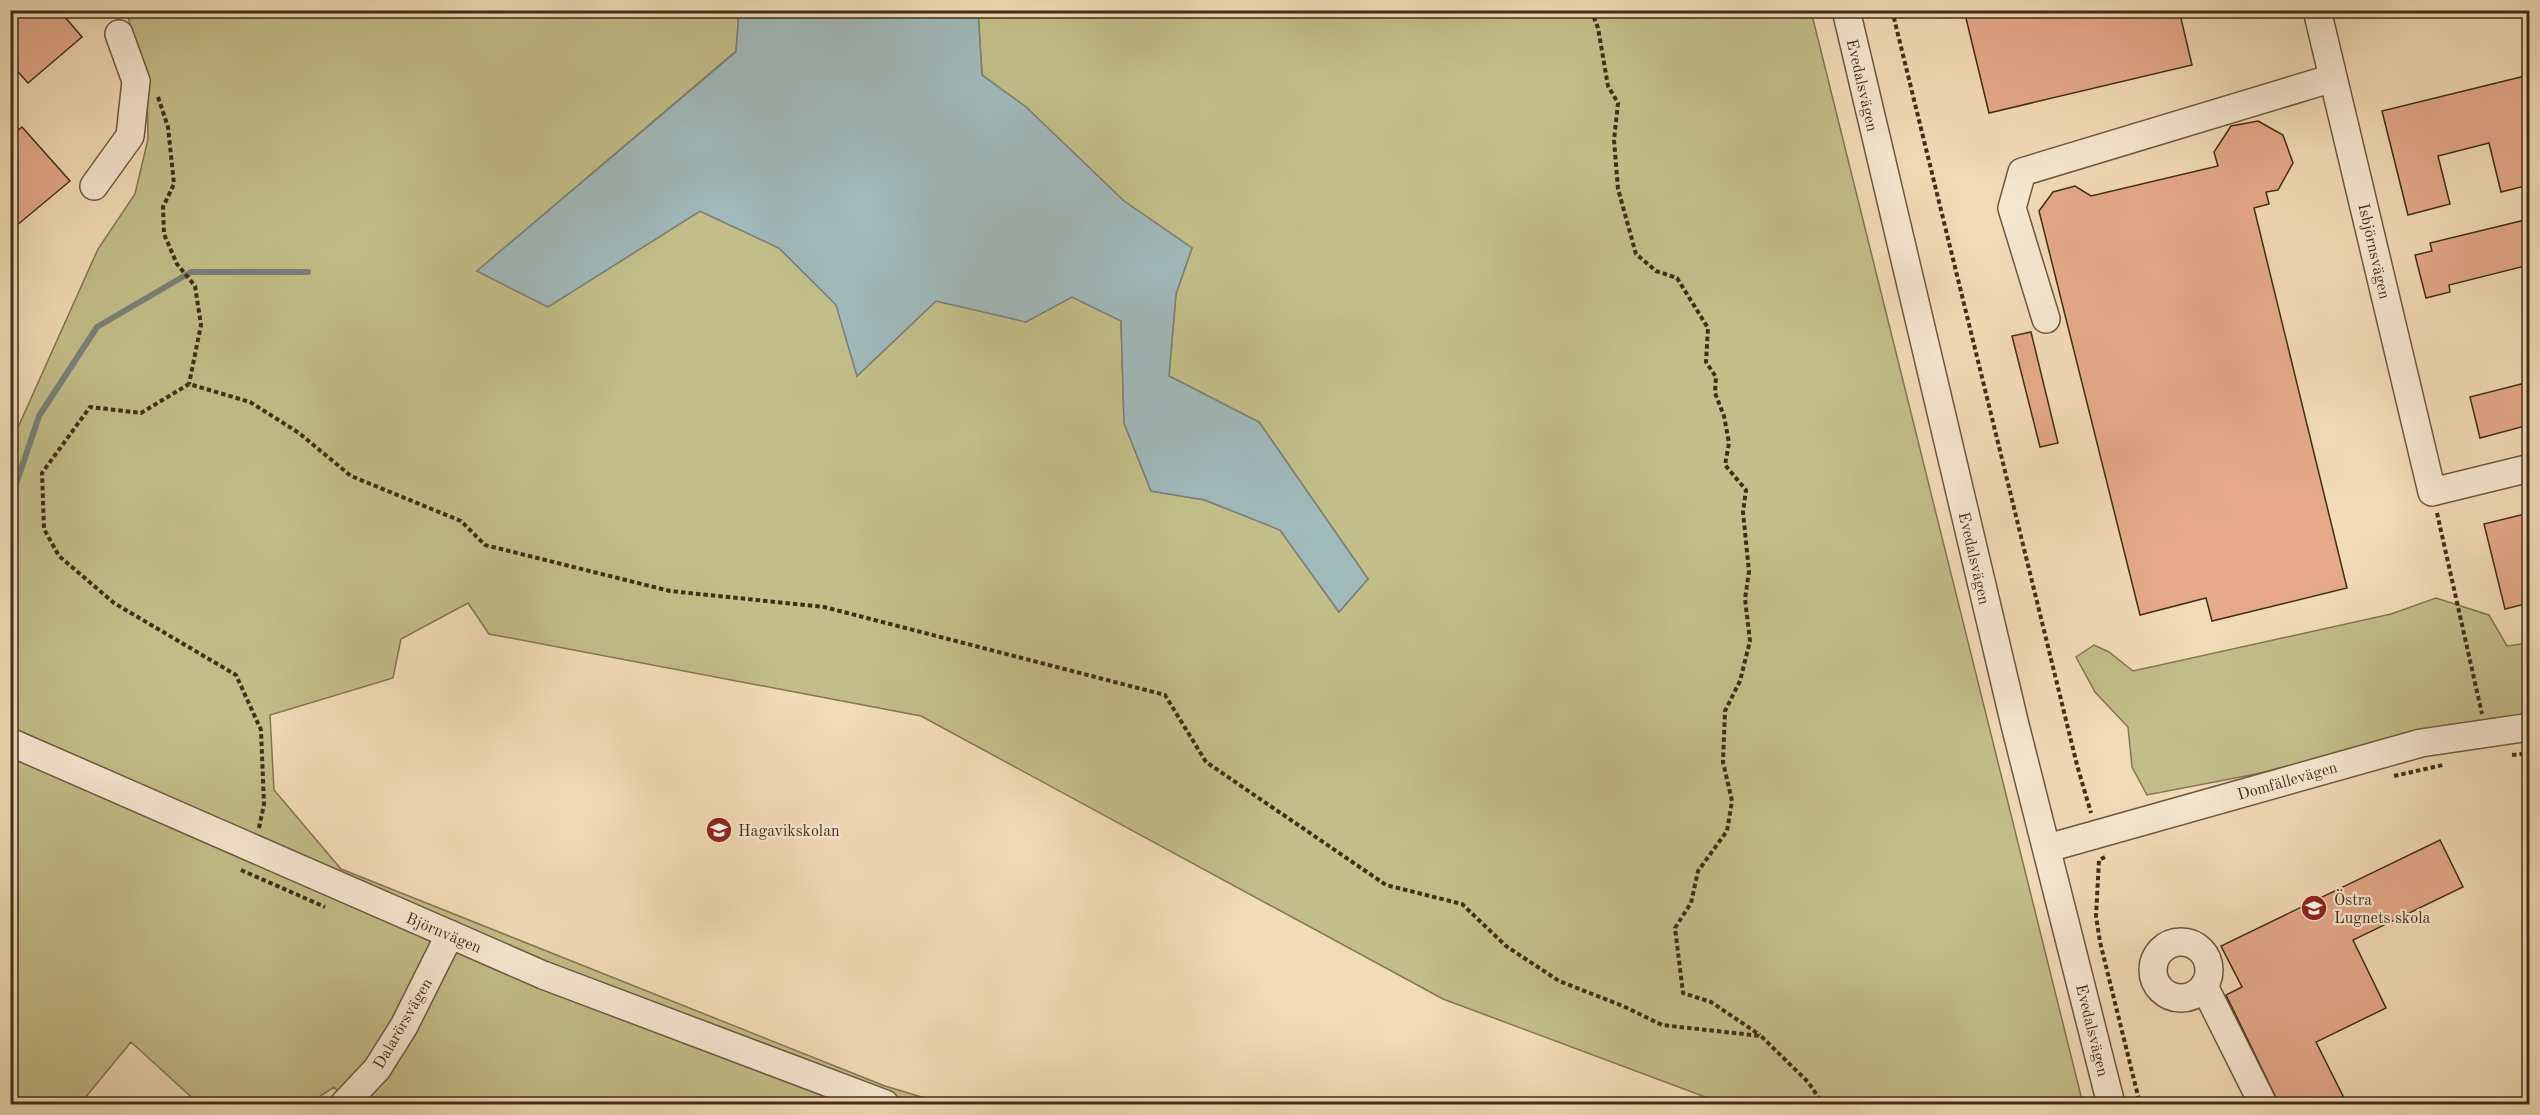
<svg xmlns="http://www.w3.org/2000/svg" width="2540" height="1115" viewBox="0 0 2540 1115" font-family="'Old Standard TT',serif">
<rect width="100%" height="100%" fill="#f2dcb8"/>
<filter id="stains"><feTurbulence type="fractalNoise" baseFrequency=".00333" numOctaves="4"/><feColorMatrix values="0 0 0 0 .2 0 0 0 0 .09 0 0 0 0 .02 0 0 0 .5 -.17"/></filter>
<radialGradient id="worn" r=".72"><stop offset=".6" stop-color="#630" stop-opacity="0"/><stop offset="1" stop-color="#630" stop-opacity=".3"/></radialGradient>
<path fill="#c3be89" stroke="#827650" stroke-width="1.5" d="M126,11H739L736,51L477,271L548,307L700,211L779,248L837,305L857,376L936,301L1026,321L1072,297L1121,320L1124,423L1151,491L1205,500L1280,530L1339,612L1368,579L1259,422L1169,376L1176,294L1192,248L1124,201L1026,107L982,75L978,11H1811L2083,1104H1724L1443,999L921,716L489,634L468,603L401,639L393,678L270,715L274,790L341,869L885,1086L945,1104H349L334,1087L308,1104H199L131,1042L80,1104H11V443L98,249L135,194L148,139L147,77Z
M2436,598L2489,615L2507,646L2529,643V718L2485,720L2256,774L2147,795L2132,767L2128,727L2095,692L2076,657L2094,645L2109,652L2133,671L2391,614Z"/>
<path fill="#a0b9ba" stroke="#7a8179" stroke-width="1.5" d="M739,11H978L982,75L1026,107L1124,201L1192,248L1176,294L1169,376L1259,422L1368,579L1339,612L1280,530L1205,500L1151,491L1124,423L1121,321L1072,297L1026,322L936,301L857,376L836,305L779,248L700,211L548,307L477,271L736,52Z"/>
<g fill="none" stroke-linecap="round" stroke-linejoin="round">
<path stroke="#7a8179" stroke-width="6" d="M10,502L39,416L97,327L191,272H308"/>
</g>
<path fill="#e6aa8b" stroke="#412e18" stroke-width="1.5" d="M10,10H59L82,37L28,83L10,63Z
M1964,10H2179L2192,65L1989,113Z
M2529,75V185L2501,192L2489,143L2438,156L2450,204L2408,215L2382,111Z
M2258,121L2283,135L2293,163L2278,190L2266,192L2269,204L2254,208L2347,588L2212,621L2206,598L2140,615L2039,211L2053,192L2075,186L2091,196L2218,166L2214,152L2231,126Z
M22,127L70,181L10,231V137Z
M2529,219V265L2449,285L2450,292L2426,298L2415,255L2432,251L2430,243Z
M2031,332L2058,443L2040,447L2012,336Z
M2529,382V425L2480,438L2470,397Z
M2529,513V603L2505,609L2484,524Z
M2440,840L2463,887L2353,940L2386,1008L2316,1042L2347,1104H2279L2226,995L2242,987L2221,946Z"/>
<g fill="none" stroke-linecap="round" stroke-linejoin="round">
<g stroke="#6d5a40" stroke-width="30">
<path id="minor" d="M1846,10L2015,725L2111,1104
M2317,10L2432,492L2530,468
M94,186L130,136L136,81L119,34
M2046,319L2012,208L2022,172L2333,78
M10,742L543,975L885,1104
M2048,848L2421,743L2530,727
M2153 970a28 28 0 1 1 56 0a28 28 0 1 1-56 0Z
M2204,986L2263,1104
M344,1104L377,1069L404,1026L450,934"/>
</g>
<path stroke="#412e18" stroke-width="4" stroke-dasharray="4.5 3" stroke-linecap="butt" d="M1591,10L1598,28L1608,86L1618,103L1614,140L1618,189L1636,254L1656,271L1677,278L1708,328L1706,362L1716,377L1715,393L1724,416L1729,443L1725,465L1746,490L1743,512L1749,572L1745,599L1750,641L1740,681L1725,711L1723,762L1732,801L1727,831L1698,871L1691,903L1675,928L1683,993L1711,1002L1760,1035
M1892,10L2077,765L2091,813
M158,97L168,127L174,184L163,207L164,234L177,264L195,286L201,325L189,384
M2437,513L2482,714
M2512,755L2530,753
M2394,776L2443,765
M259,828L264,804L261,730L236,675L114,603L59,556L44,529L42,473L90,407L141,413L189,384L250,402L299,433L351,476L461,521L485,545L670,591L824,607L1165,695L1206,762L1386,885L1462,904L1506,946L1559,981L1623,1006L1662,1025L1761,1036L1808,1082L1823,1104
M2105,857L2099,860L2096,916L2100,942L2140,1104
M241,870L325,907"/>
<use href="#minor" stroke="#f7e8d1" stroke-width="27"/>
</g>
<defs>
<g id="school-disc" transform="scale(1.35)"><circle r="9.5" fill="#8f2418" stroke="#f7e8d1"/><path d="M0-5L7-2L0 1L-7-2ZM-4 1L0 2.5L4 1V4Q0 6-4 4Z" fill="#fff"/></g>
</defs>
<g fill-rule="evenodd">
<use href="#school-disc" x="719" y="830"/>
<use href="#school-disc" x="2314" y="908"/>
</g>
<g text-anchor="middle" stroke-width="4.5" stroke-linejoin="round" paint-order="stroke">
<g font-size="16" fill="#412e18" stroke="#f7e8d1">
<text transform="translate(1863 85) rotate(77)" y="6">Evedalsvägen</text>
<text transform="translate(2375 251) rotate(77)" y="6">Isbjörnsvägen</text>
<text transform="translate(1975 558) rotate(77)" y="6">Evedalsvägen</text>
<text transform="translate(2287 780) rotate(-16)" y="6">Domfällevägen</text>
<text transform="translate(444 932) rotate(23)" y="6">Björnvägen</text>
<text transform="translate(402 1023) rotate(-60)" y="6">Dalarörsvägen</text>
<text transform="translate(2093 1030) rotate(76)" y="6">Evedalsvägen</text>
</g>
<g font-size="16" fill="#412e18" stroke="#f7e8d1" text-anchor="start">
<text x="738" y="836">Hagavikskolan</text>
<text x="2334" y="905">Östra<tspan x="2334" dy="18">Lugnets skola</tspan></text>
</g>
</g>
<rect width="2540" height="1115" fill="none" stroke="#f2dcb8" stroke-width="36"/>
<rect x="12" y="12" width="2516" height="1091" fill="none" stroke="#412e18" stroke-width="3"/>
<rect x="18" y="18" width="2504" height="1079" fill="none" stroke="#412e18" stroke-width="1.5"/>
<rect width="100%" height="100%" filter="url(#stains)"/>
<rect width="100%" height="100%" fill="url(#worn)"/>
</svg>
